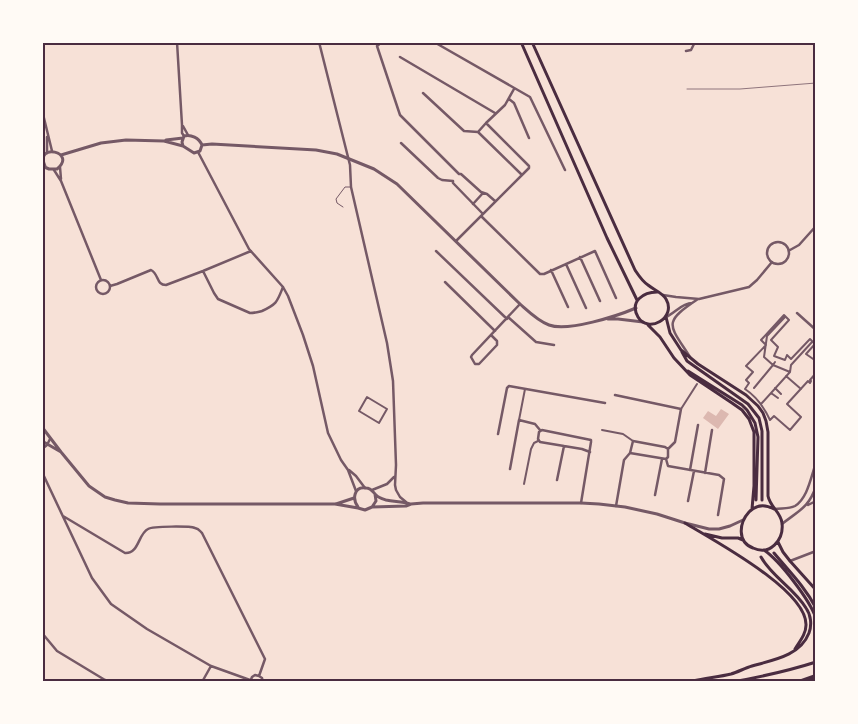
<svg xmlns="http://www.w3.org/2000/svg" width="858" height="724" viewBox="0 0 858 724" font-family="'IBM Plex Sans',sans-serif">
<rect width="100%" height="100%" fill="#f7e1d7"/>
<path fill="#dcb8b0" d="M721,409L729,414L718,429L703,418L708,411L716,416Z"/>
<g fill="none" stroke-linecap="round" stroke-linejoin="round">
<path stroke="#755966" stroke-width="1" d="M343,207L337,203L336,199L345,187H350"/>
<path stroke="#755966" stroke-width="2" d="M816,361L806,354L815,344L810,339L791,359L787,355L785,360L774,356L778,347L771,340L789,320L784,315L761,340L766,345L746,366L753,372L746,380L749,383L745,389C757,397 764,407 770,420L774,416L790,430L801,417L787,404L808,381L810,383L811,381L810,380L816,373
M775,362L773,365L790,372
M786,376L801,389
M754,388L773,365L764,357L767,336L785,317
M775,388L781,394
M771,393L778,398
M367,397L387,409L379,423L359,411Z
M761,404L790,372L791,365L812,342
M681,409L697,384
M519,420L525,389
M602,430L623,434L633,441
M524,484L531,449L534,443L538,441"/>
<path stroke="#755966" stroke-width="2.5" d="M177,42L182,125V133L184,136
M319,42L350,165L351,187L387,343L393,381L396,465L395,485L396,490L400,497L406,502
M382,42L377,46L400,115L459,174H461L481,192L487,194L495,201
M434,42L530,97L565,170
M686,51L691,50L695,42
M400,57L495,113
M423,93L464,131L478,132
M509,99L514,103L529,138
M42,110L52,151
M486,123L505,105L514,89
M183,126L188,135
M401,143L438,178L442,180L453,181V183L483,214
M198,152L249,249L283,287L288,296L303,335L313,366L328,433L341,460L348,470L356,491
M47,153V137
M60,167L61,179
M54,170L61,181L101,280
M473,204L483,193
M481,216L540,274H544L595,251L616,298
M456,241L529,168V166L486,123L478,132L522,175
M767 253a11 11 0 1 1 22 0a11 11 0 1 1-22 0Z
M790,250L799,245L816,226
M436,251L507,319
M580,257L600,301
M566,264L586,308
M551,270L568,307
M203,271L214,293L218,299L250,313C255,313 258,312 262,311C277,304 277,302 283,287
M96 287a7 7 0 1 1 14 0a7 7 0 1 1-14 0Z
M445,282L495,331
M110,286L117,284L151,270C159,274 156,285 166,285L203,271L251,251
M663,295L676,297L699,299L749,287L757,280L772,262
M797,313L816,330
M508,317L536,342L554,345
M666,317C675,313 682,303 692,303
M491,335L497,341V345L479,364H475L471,357L472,355L520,304
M690,357C669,324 662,323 698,299
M615,395L681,409L675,442L668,449
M498,434L507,388L509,386L605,403
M42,449L47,445L50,439
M666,459L668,466L719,475L724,479L718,515
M510,469L519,420L535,424L540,430
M349,470L356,476L365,488
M690,470L698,425
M42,472L92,578L111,604L147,629L211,666L250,680
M705,473L712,430
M557,480L564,446
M372,490L387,484L394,477
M655,495L662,459
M688,501L694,471
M581,503L591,442V440L542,430L539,432L538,439L540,442L582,449L590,452
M808,505L816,501
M616,506L624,460L630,453L633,441L665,447L668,449V457L666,459L630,453
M775,509C782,508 789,509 795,506C808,498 811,476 816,463
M63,516L125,553C139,554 138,534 148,529C153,526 190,526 195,528C199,529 199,530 202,533L265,659L259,676
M782,524C798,511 809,508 816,486
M790,561L816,551
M42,633L57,651L105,680L114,682
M259,676L262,678L263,682
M202,682L211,666
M250,682L252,677L255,675L259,676"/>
<path stroke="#755966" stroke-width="3" d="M166,140L183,138
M202,145L212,144L316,150L337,154L374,169L397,184L520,304C529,312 538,321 549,325C568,332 617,316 636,308
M183,146L182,142L184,136C191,134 199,138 202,145
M61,155L101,143L126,140L164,141L183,146L194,153L200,151L202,145
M42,166L49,169H57C78,152 34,142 45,166
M608,319H618L643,322
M42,427L61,452L89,486L105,497L115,500L128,503L160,504H335L358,508L365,510L372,507L406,506L411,504L423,503H581L599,504L625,507L657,514L685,523L709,529H719L730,526L743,520
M42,441L61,452
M336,504L354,498
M358,507C352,499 354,486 366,488C371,488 373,492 376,495C379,498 383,499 386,500C394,502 402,501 410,504
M372,507L376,501L375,494"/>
<path stroke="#4a2c40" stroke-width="3" d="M521,42L607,238L637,300
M532,42L635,270C639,276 642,281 648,285C654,290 663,293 666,299C677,318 648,334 638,317C629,301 644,292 657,292
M666,317L670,333L681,350L698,364L746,395L758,406L763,413L766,421L768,432V496C770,507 781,512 782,523C784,540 770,556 753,548C737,542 739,523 749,512C756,505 765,504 774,509
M648,325L660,337L674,358L690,375L732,403L742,410L749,419L754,432V486L752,509
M682,352L687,361L748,404L759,418L762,431V500
M688,371L742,405L747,410L755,423L758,437L756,500
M685,523C713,540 807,590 806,625C806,634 800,641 795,649
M705,534L722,538H738L743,540
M778,542L783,552L790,561L816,590
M764,550C780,561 809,599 816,618
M774,553C789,571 805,587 816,608
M693,681C705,678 719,677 731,674C738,672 745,668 752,666C773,660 800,656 809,633C812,625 811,615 806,608C794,588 772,577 761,557
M700,681L731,682
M682,682L694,681
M732,682C760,677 788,671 816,662"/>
<path stroke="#4a2c40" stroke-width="4.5" d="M799,682L816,676"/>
<path stroke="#8f747c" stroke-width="1" d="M687,89H740L816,83"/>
</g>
<rect width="858" height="724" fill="none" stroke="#fffaf5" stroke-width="88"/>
<rect x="44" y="44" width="770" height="636" fill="none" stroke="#4a2c40" stroke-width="2"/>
</svg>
